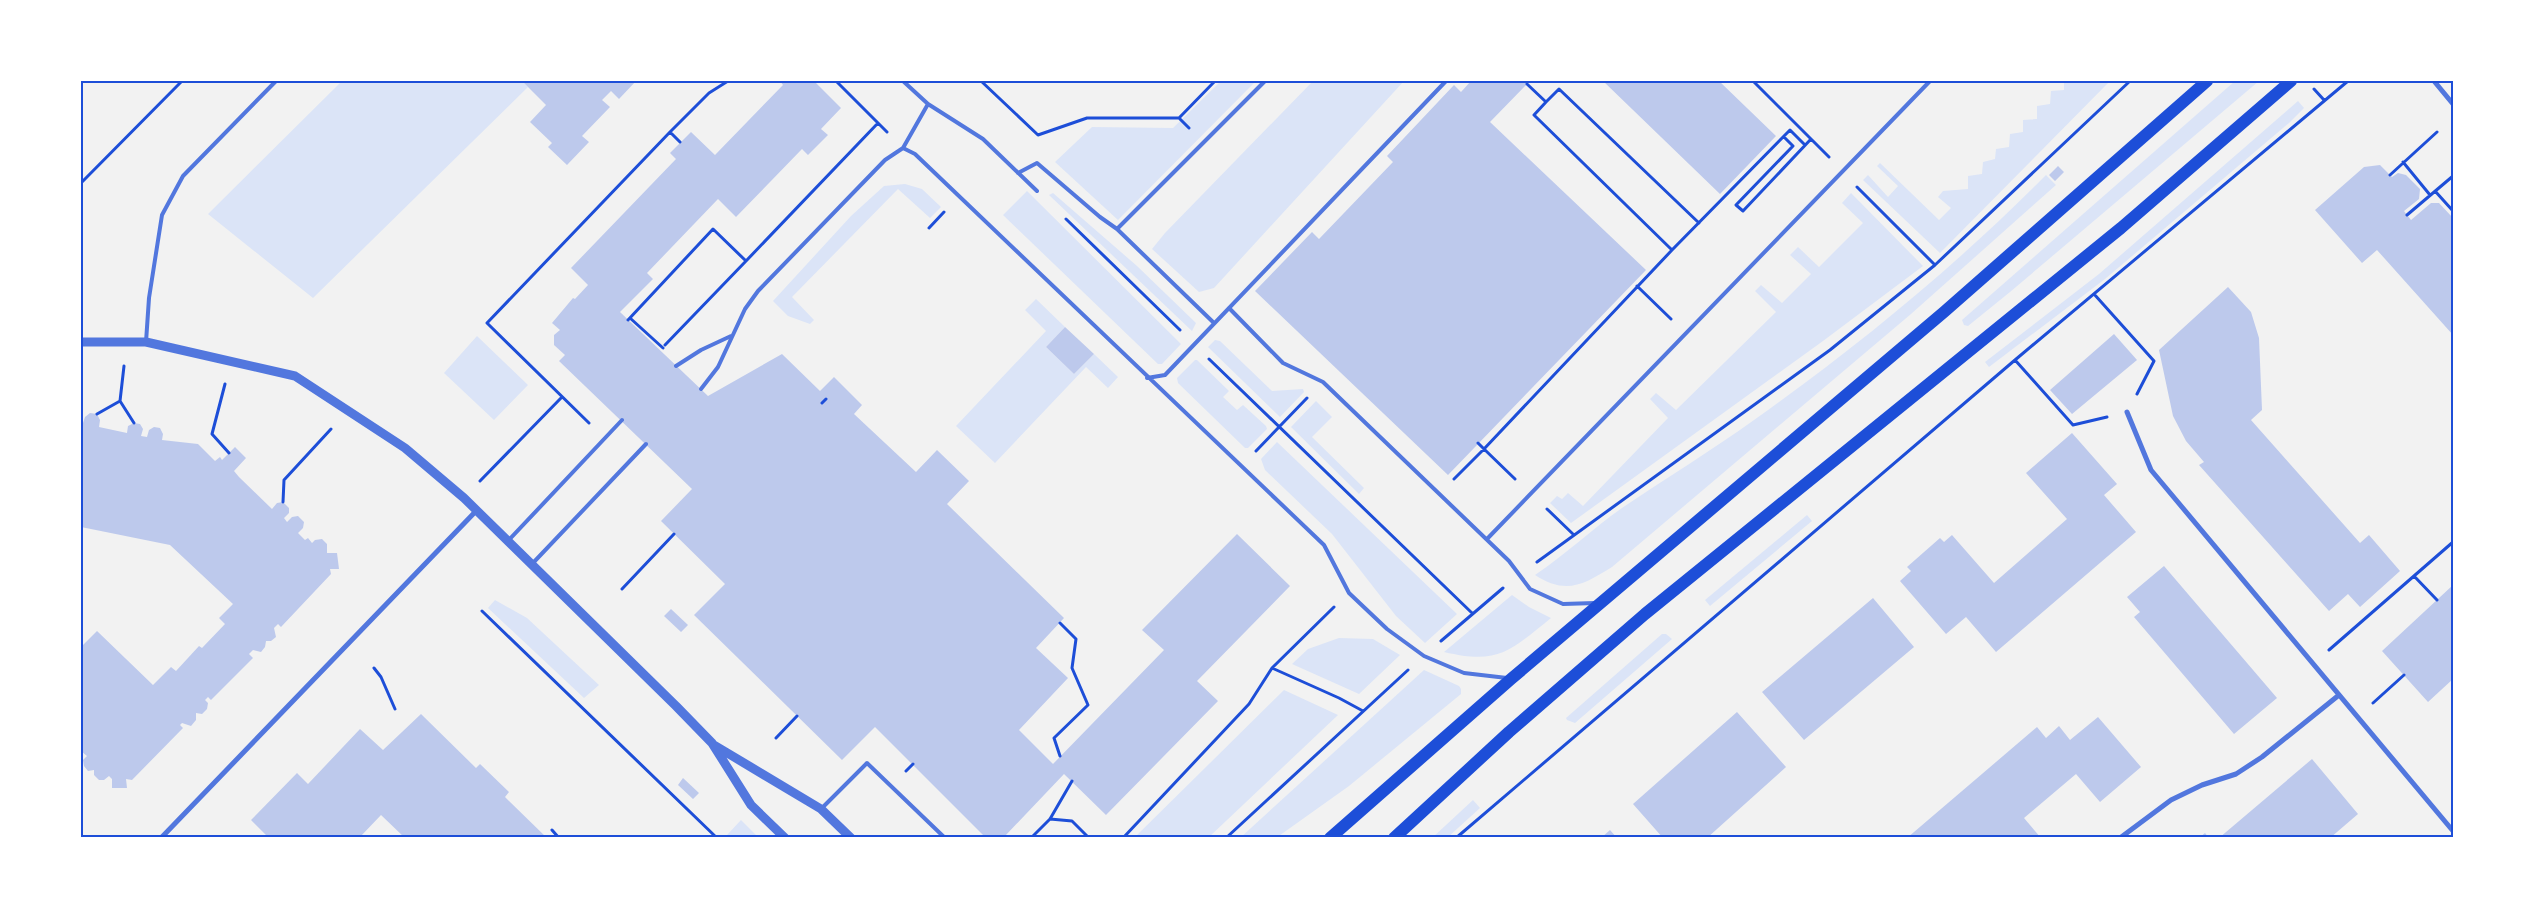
<svg xmlns="http://www.w3.org/2000/svg" width="2534" height="919" viewBox="0 0 2534 919" font-family="Roboto,sans-serif">
<rect width="100%" height="100%" fill="#f2f2f2"/>
<path fill="#dbe4f7" d="M342,81H522L528,87L313,298L208,214Z
M1221,81H1256L1118,220L1055,162L1092,127L1173,128Z
M1313,81H1404L1214,288L1199,292L1152,249L1165,233Z
M2064,81H2110L1940,253L1863,180L1868,175L1888,197L1898,186L1877,166L1880,163L1939,220L1951,208L1938,197L1943,191L1968,189V176L1982,174L1983,162L1995,159L1996,149L2009,147L2010,134L2023,132V120L2037,119V106L2050,104L2051,91L2064,90Z
M2235,81H2259L2010,292L1968,326L1964,325L1962,320Z
M2298,101L2304,108L2289,123L2105,279L1989,367L1985,362L2099,274Z
M2046,175L2056,185L1911,314L1612,567C1583,585 1566,595 1535,575C1565,555 1592,529 1622,508C1666,478 1711,451 1754,420C1857,347 1957,265 2046,175Z
M905,184L922,189L941,207L930,218L898,189L792,297L814,320L810,324L788,316L773,301L851,216L884,186Z
M1027,191L1181,344L1162,364H1158L1003,215Z
M1053,193L1137,266L1196,323L1192,331L1049,195Z
M1851,193L1923,266L1823,341L1571,523L1550,503L1557,496L1562,499L1568,493L1583,506L1668,418L1650,399L1656,393L1676,410L1776,312L1755,291L1761,285L1782,303L1811,274L1790,255L1798,247L1819,267L1863,223L1842,203Z
M1036,299L1065,327L1046,347L1074,374L1094,354L1118,377L1108,388L1086,367L995,463L956,426L1046,331L1025,310Z
M477,336L528,385L494,420L444,373Z
M1215,340L1220,341L1272,391L1303,389L1304,392L1280,417L1208,347Z
M1195,360H1197L1229,391L1223,397L1237,410L1243,405L1266,426L1267,429L1248,448H1245L1178,383L1177,378Z
M1316,401L1332,417L1312,437L1364,488L1359,494L1291,427Z
M1277,442L1457,614L1425,643L1396,616L1332,534L1265,470L1261,459Z
M1807,515L1812,521L1710,606L1705,600Z
M1512,595L1529,607L1551,618C1510,651 1499,665 1444,652Z
M495,600L527,618L599,685L584,698L488,608Z
M1662,634H1666L1672,639L1575,723L1567,720L1566,718Z
M1339,638L1373,639L1400,655L1359,694L1292,664L1308,649Z
M1424,670L1459,686L1461,689V694L1349,786L1276,838H1240Z
M1284,690L1338,715L1208,838H1134Z
M1473,800L1480,808L1447,838H1432Z
M741,820L759,838H729L727,835Z"/>
<path fill="#bdc9ec" d="M522,81H636L619,99L611,91L602,100L610,107L582,136L589,142L567,165L548,147L552,143L530,122L546,105Z
M780,81H814L841,108L821,129L828,135L808,155L802,149L736,217L718,199L647,273L653,279L620,312L708,396L782,354L820,391L834,377L862,405L854,414L916,472L937,450L969,481L947,504L1064,618L1036,648L1068,678L1019,730L1053,764L1164,650L1142,630L1237,534L1290,586L1197,681L1218,701L1106,815L1064,774L1005,836L985,837L875,727L842,760L694,615L725,584L661,521L692,489L559,361L565,355L554,345V335L560,330L552,323L573,298L575,299L588,285L571,268L676,159L670,153L691,132L715,155L783,85Z
M1471,81H1530L1490,122L1646,270L1448,475L1255,291L1312,232L1319,239L1393,162L1387,156L1454,85L1461,92Z
M1603,81H1719L1776,136L1720,194Z
M2380,165L2392,177L2398,173L2406,175L2420,189L2419,199L2404,211L2411,220L2431,203H2439L2453,218V335L2377,250L2362,263L2315,210L2364,167Z
M2058,166L2064,172L2055,181L2049,175Z
M2228,287L2251,312L2259,338L2262,410L2251,420L2360,543L2369,535L2400,571L2360,607L2348,594L2329,611L2199,465L2204,462L2186,441L2173,416L2159,350Z
M1065,327L1094,354L1074,374L1046,347Z
M2114,334L2137,360L2072,414L2050,390Z
M90,413L97,414L100,420L99,427L127,433L128,426L134,423L140,424L143,429L141,436L147,437L149,430L154,427L160,428L163,434L162,440L198,444L215,461L220,457L222,460L235,447L246,458L234,471L239,477L272,509L277,503L283,502L289,508V513L284,518L287,522L292,517L298,516L304,522L303,528L298,533L305,540L308,538L312,543L315,540L322,539L327,544V553H337L339,569H330L331,574L281,627L278,624L274,628L276,637L271,641H266L265,647L261,652L253,650L249,654L253,658L211,700L208,697L205,700L208,703L207,709L202,714L196,713V720L191,726L182,723L180,725L183,728L132,780L126,779L127,788H112V779L109,776L104,780H99L94,775V770L88,771L84,766L83,760L87,756L81,751V647L97,631L153,685L171,667L176,671L199,646L202,648L225,624L219,618L233,604L170,545L81,527V423H83L85,417Z
M2072,433L2117,484L2104,495L2136,532L1996,652L1966,617L1946,634L1900,581L1911,571L1907,567L1940,538L1944,542L1952,535L1994,583L2067,519L2026,473Z
M2164,566L2277,698L2234,734L2134,617L2140,612L2127,597Z
M2453,585V679L2428,702L2382,651Z
M1873,598L1914,647L1804,740L1762,692Z
M671,609L688,625L681,632L664,616Z
M1737,712L1786,767L1707,838H1663L1633,804Z
M421,714L476,768L480,764L509,792L505,797L547,838H405L381,815L361,836L362,838H269L251,820L297,773L308,784L360,729L383,750Z
M2098,717L2141,767L2100,802L2076,774L2024,818L2041,838H1907L2037,727L2046,738L2059,726L2070,740Z
M2312,759L2358,814L2330,838H2219Z
M683,778L699,793L693,799L678,785Z
M1610,830L1617,838H1601Z
M2205,833L2209,838H2199Z"/>
<g fill="none" stroke-linecap="round" stroke-linejoin="round">
<path stroke="#1d4ed8" stroke-width="3" d="M836,81L887,132
M981,81L1038,135L1087,118H1179L1215,81
M1753,81L1829,157
M1527,84L1546,102L1534,115L1672,250
M2314,89L2324,100
M1546,102L1559,89L1699,223
M1179,118L1189,128
M670,132L709,93L728,81
M1784,137L1793,146L1736,205L1743,211L1811,139
M2403,162L2430,195
M2390,175L2437,132
M81,183L182,81
M1857,187L1935,265
M2435,191L2453,211
M2407,215L2453,176
M1066,219L1180,330
M929,228L944,212
M1637,286L1671,319
M2094,294L2154,361L2137,394
M630,318L663,348
M628,320L713,229L746,261L878,123
M665,345L746,261
M1209,359L1472,613
M2015,360L2073,425L2107,417
M124,366L120,401L134,423
M225,384L212,434L229,453
M822,403L826,399
M97,414L120,401
M589,423L487,323L670,132L680,142
M1478,443L1484,449L1672,250L1790,130L1805,145
M1256,451L1307,398
M1454,479L1484,449L1515,479
M480,481L561,398
M283,502L284,480L331,429
M1547,509L1574,535
M1537,562L1830,350L1935,265L2130,81
M2414,576L2437,600
M622,589L674,534
M482,611L717,838
M1060,623L1076,639L1072,668L1088,705L1054,738L1060,756
M1441,641L1503,588
M2329,650L2453,542
M374,668L381,677L395,709
M1272,668L1339,698L1363,711
M2373,703L2404,675
M776,738L797,716
M906,771L913,764
M1050,819L1072,821L1089,838
M552,830L559,838
M1031,838L1050,819L1072,781
M1123,838L1249,704L1272,668L1334,607
M1226,838L1408,670
M1456,838L2015,360L2348,81"/>
<path stroke="#5277de" stroke-width="4" d="M903,81L928,104L983,139L1037,191
M903,148L928,104
M1018,173L1037,163L1100,217L1117,229L1265,81
M1117,229L1214,323
M1229,308L1283,363L1323,382L1509,561L1530,589L1563,604L1595,603
M146,342L149,298L162,215L183,176L276,81
M676,366L701,350L731,336
M1147,378L1165,375L1446,81
M701,389L718,367L745,309L758,291L885,160L903,148L915,154L1324,545L1349,593L1387,629L1424,656L1464,673L1507,678
M1487,539L1930,81
M508,541L622,420
M532,564L646,444
M821,809L867,763L945,838"/>
<path stroke="#5277de" stroke-width="5" d="M2434,81L2453,104
M2127,412L2151,470L2453,831
M161,838L477,510
M2120,838L2171,800L2202,785L2236,774L2262,757L2339,695"/>
<path stroke="#5277de" stroke-width="9" d="M81,342H146L295,376L405,448L464,498L676,706L712,743L751,805L785,838
M714,745L821,809L851,838"/>
<path stroke="#1d4ed8" stroke-width="12" d="M1330,838L1511,679L1944,312L2207,81
M1394,838L1509,732L1645,614L2121,228L2291,81"/>
</g>
<rect width="2534" height="919" fill="none" stroke="#ffffff" stroke-width="165"/>
<rect x="82" y="82" width="2370" height="754" fill="none" stroke="#1d4ed8" stroke-width="2"/>
</svg>
